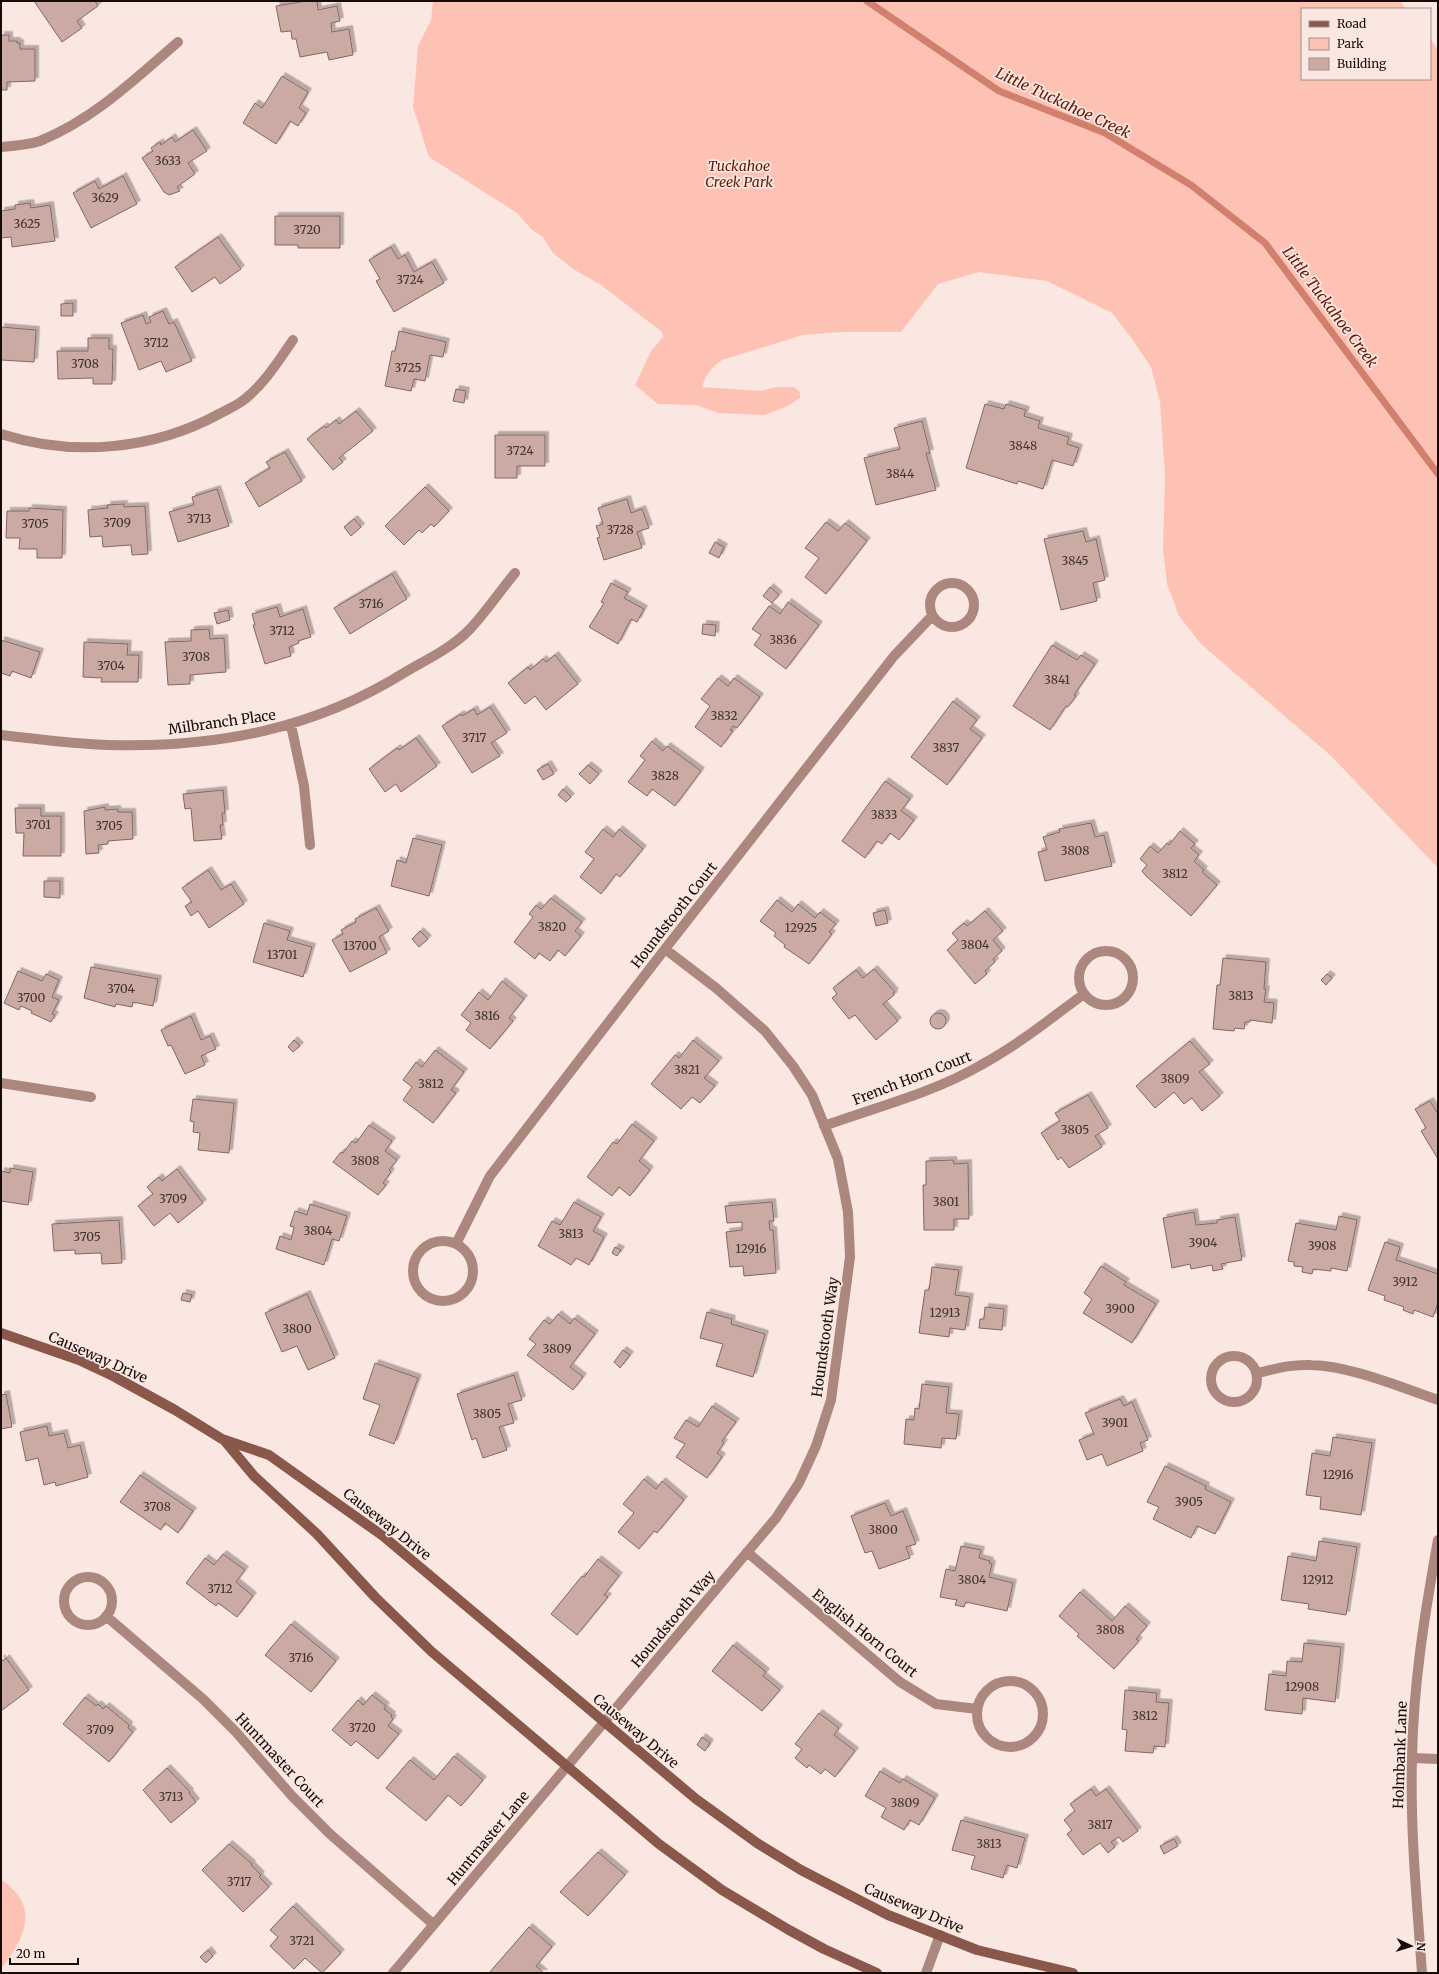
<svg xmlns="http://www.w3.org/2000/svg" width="1439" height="1974" viewBox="0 0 1439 1974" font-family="Merriweather,serif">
<defs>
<filter id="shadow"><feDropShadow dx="3.5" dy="-3.5" stdDeviation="0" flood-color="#0004"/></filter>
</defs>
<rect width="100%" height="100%" fill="#fbe7e2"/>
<path fill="#fec2b4" d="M433,1H1400L1406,9H1302V79H1430V39L1438,49V868L1331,756L1201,644L1179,616L1167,584L1163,550L1165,476L1160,402L1151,367L1132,339L1112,313L1047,281L979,272L938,284L901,332H841L803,335L722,360C711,368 706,374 702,387L760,391L776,387H794L800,392V398L788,406L765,415L718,413L696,405L658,404L635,385L651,351L663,337L662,332L601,285L573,269L553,253L543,237L532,230L517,213L429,157L413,107L418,46L431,20Z
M1,1879C6,1883 12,1888 17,1894C37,1919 17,1948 1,1969Z"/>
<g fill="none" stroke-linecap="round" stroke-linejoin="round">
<path stroke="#d1806d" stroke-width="7" d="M867,1L999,91L1105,133L1191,185L1265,243L1438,474"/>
</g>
<path fill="#caaaa2" stroke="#846760" filter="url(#shadow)" d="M34,1H95L98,6L77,21L82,28L62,42Z
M306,1H317L318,10L337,6L340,21L331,23L332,32L349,29L353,55L329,60L327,52L300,57L296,39H292L291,31L281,32L276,6Z
M1,35H9V41H17V43H20V49H35V81L7,82V90H1Z
M282,76L308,92L299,108L306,113L298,126L290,121L276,144L243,123L255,103L262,108Z
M193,130L207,151L188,163L195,174L177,187L180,191L169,195L164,192L142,158L153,151L151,148L160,142L161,145L172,137L175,142Z
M123,176L137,204L91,228L73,193L95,181L99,189Z
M30,203L31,208L50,205L55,241L12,247L11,237L1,238V211L15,209V205Z
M275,216H340V248H298V245H275Z
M218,237L241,269L220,284L215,277L192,292L175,267Z
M391,247L398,259L405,255L414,272L432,262L444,283L394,312L376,281L380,279L369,260Z
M73,303V316H61V304Z
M163,311L169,324L174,322L192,361L166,372L161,361L139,370L121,323L143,315L146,324L151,322L149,317Z
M1,327L36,330L34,362L1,360Z
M399,331L446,342L443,357L430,355L425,381L414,379L411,391L385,386L392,351H395Z
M88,338H109V349H113L112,384H93V378L58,379L57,351H88Z
M456,389L466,391L464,403L453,401Z
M985,404L1004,409L1006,404L1026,410L1024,416L1040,421L1038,428L1069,437L1067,444L1079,448L1073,466L1052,460L1043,489L1018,481L1017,484L966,468Z
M356,411L373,431L339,458L343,462L333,470L307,439L324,426L326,428L336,420L339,424Z
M922,421L930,453H926L936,490L876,505L864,458L900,449L894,428Z
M495,435H545V466H517V478H495Z
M285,452L302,481L259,507L245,483L270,468L266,462Z
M425,487L449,511L434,527L431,524L422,533L419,530L404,545L385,526Z
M217,489L229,526L178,542L169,512L194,505L192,497Z
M627,499L631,513L642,509L649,528L637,532L642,548L604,560L597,538L600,537L596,526L603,524L598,508Z
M124,504V507L145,506L148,554L132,555L131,545L103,547L102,536L90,537L88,510L108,508L107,505Z
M29,508L63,510L62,558H37V549H19L20,538H6L7,511H29Z
M354,519L361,527L351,536L344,527Z
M826,522L838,531L845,523L867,541L826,594L805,577L819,558L805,548Z
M1083,531L1086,542L1096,539L1105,580L1093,583L1097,601L1061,610L1044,539Z
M715,542L724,547L719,558L709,553Z
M392,574L407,599L350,634L334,608Z
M611,583L628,592L624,598L644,609L637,622L631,619L618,644L589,627L604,603L601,602Z
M770,587L779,595L772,603L763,596Z
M788,602L819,625L786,669L754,645L761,635L752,629L769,606L780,614Z
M277,607L280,617L303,609L311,637L298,641L299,643L289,647L291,656L265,664L253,625H255L252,614Z
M228,610L230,620L217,624L214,613Z
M703,624L716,625L715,636L702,634Z
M209,629L210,639L224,638L226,672L190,675V684L168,685L165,642L191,641V630Z
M1,640L40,652L31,678L12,671L10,676L1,673Z
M84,642L128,644L127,655H139L138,682H101L102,678L83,677Z
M1052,645L1077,660L1081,655L1095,664L1074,695L1076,696L1068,707L1066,706L1050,730L1013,706Z
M555,655L578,684L546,710L535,696L525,704L508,683L528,667L530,670L543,659L546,662Z
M718,678L728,686L734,678L760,697L737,728L733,726L730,730L733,731L721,747L695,727L710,706L701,699Z
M953,701L977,720L970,729L982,738L947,785L911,757Z
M490,707L507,733L491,743L500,756L472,773L442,726L461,714L462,716L474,709L477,715Z
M416,738L437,766L401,792L396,784L385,792L369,769L397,748L399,750Z
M652,741L663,751L667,746L701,771L675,806L652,789L647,796L628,782L645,760L640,756Z
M548,764L554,774L543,780L537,770Z
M588,765L599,774L590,784L579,774Z
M885,781L910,799L901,811L914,820L899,840L890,833L882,844L877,841L865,858L842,841Z
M563,789L571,797L566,802L558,795Z
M223,790L225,813H222L223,825H220L222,839L194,841L191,808L185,809L183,794Z
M105,807V810L117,809L118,812H132L133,839L108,841V844L98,845L99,853L86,854L84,811Z
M15,808H41V816H61V856H23L24,833H16Z
M1091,823L1095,837L1104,835L1112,866L1045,881L1038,852L1047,850L1043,837L1060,832L1059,829Z
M603,829L613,837L619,829L643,849L620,877L616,874L601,894L580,877L594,859L585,852Z
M1180,831L1195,844L1191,848L1199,855L1194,861L1204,870L1202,872L1217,885L1191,916L1146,876L1142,871L1147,865L1140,859L1150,846L1158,853L1167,843L1169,845Z
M413,838L442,845L429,896L391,886L397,860L406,863Z
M208,870L221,890L231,884L244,904L209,928L198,911L191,916L185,906L192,902L182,888Z
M44,881H60V898L44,897Z
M551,898L582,922L575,931L581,936L565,956L558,950L550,961L539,953L535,959L514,942L533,917L529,914L536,905L541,909Z
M777,900L792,912L798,904L815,918L820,912L836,924L829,932L832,934L809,964L784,947L785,945L774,936L776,933L760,921Z
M376,908L389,931L379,937L387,953L350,972L332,940L343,934L341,930L356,922L355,919Z
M885,910L888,923L876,926L873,913Z
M985,911L1003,931L993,940L1002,951L993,959L995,962L985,971L987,974L975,984L947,950L958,940L952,933L964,923L967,926Z
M264,923L290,931L287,940L312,947L303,977L253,962Z
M420,931L428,939L419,947L412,939Z
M1223,958L1266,962L1264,989H1266L1264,1002L1274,1003L1272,1023L1250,1020V1022H1245L1244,1029L1235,1028L1234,1031L1213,1029L1217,985H1220Z
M91,967L158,979L153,1006L133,1002L132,1007L116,1004L115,1007L84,998Z
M874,969L895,992L893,993L894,995L883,1004L898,1021L876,1040L855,1015L849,1019L832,998L837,994L833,988L856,970L863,978Z
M18,971L42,981L46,974L59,980L52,997L59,1000L52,1014L55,1015L51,1022L31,1013L32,1011L21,1006L19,1010L4,1003Z
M1327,974L1332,978L1326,985L1321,980Z
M502,981L524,999L509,1018L513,1021L490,1049L466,1030L471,1023L461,1015L479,992L488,1000Z
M930 1021a8 8 0 1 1 16 0a8 8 0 1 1-16 0Z
M191,1016L201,1040L210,1036L216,1049L201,1056L205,1065L185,1074L171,1045L168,1046L161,1030Z
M294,1040L300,1046L293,1052L288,1047Z
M693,1040L719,1061L704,1078L715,1086L700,1103L692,1097L681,1109L651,1084L675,1055L679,1058Z
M1190,1041L1210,1064L1199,1072L1220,1096L1202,1111L1192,1098L1184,1104L1174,1092L1155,1108L1136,1086Z
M435,1050L464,1072L451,1090L456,1093L433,1123L403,1100L412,1087L403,1080L416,1062L422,1067Z
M1088,1095L1108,1128L1095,1136L1102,1147L1069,1168L1061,1157L1058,1160L1041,1133L1060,1121L1055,1113Z
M193,1099L234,1103L229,1153L198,1150L200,1133L193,1132L194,1122L190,1121Z
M1430,1101L1438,1114V1159L1421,1131L1426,1128L1415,1109Z
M632,1124L654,1141L639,1161L650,1170L630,1196L619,1187L612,1196L587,1177L613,1142L617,1144Z
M369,1125L392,1141L385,1151L397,1160L389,1170L391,1172L383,1183L386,1185L378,1195L333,1162L341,1152L343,1153L352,1141L356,1143Z
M953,1160L954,1164L968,1163L969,1219H954V1230H924L923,1185H926V1161Z
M10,1168L33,1172L28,1205L1,1201V1171L10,1173Z
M177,1169L203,1203L178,1223L170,1213L154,1226L138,1206L153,1194L147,1187L159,1177L162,1181Z
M574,1202L601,1217L593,1231L604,1237L589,1265L576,1258L571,1265L538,1246L552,1221L560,1225Z
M772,1202L774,1221H769L770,1230H773L776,1273L744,1276L743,1266L730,1267L726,1232L742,1230V1222L727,1223L725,1206Z
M310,1204L347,1216L339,1241L332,1239L324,1265L276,1249L280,1236L291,1240L294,1227L290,1226L295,1211L307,1215Z
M1194,1212L1196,1225L1217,1223V1220L1235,1217L1242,1260L1221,1264L1223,1269L1213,1271L1212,1265L1191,1269L1190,1264L1172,1268L1163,1218Z
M1339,1216L1357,1220L1347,1271L1331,1268V1271L1313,1269L1312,1274L1302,1272L1303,1267L1294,1266V1262L1288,1261L1296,1223L1336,1230Z
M119,1220L122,1263L102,1264L101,1253L75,1254V1250L54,1251L52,1224Z
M1385,1242L1400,1247L1396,1260L1438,1274V1303L1433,1317L1414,1310L1413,1314L1403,1310L1404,1307L1384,1300L1385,1296L1368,1290Z
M615,1247L621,1250L617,1256L612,1253Z
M1101,1266L1126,1282L1124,1285L1156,1304L1132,1343L1083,1313L1092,1299L1084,1293Z
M932,1267L959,1270L955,1295L970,1297L965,1330L950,1328L949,1337L919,1333L925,1290H929Z
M183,1293L192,1295L190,1302L181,1300Z
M307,1294L335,1358L308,1370L297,1346L282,1352L265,1313Z
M985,1307L1004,1309L1002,1330L979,1328L980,1319H984Z
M707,1312L732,1319L731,1324L765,1334L753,1377L716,1366L723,1344L700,1338Z
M558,1314L570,1324L574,1318L595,1334L570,1367L583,1377L573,1390L527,1355L536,1344L529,1339L544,1320L550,1324Z
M623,1350L630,1355L620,1368L614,1362Z
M375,1363L418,1378L394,1444L369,1435L380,1405L363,1399Z
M514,1375L522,1400L508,1404L514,1423L499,1427L507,1450L483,1458L476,1438L472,1440L457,1394Z
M922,1384L949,1387L946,1413L959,1414L956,1439L942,1438L941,1448L904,1444L906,1419L914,1420L915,1408L919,1409Z
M6,1394L12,1427L1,1429V1395Z
M1120,1399L1124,1406L1132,1402L1148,1440L1140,1443L1143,1451L1107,1466L1102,1454L1087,1460L1079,1440L1094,1434L1085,1413Z
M712,1406L736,1422L722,1441L724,1443L717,1453L722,1457L707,1478L676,1457L685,1444L674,1438L686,1420L698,1427Z
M47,1426L49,1436L64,1433L68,1448L80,1445L88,1477L56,1486L55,1482L44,1485L38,1458L26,1461L20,1432Z
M1333,1437L1372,1443L1361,1515L1320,1509L1321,1497L1306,1495L1312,1453L1330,1456Z
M1165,1466L1206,1486L1205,1489L1231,1502L1215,1534L1197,1526L1191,1538L1153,1519L1159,1507L1147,1502Z
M140,1475L193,1511L178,1533L165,1523L161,1530L120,1502Z
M644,1479L656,1489L662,1481L684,1500L657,1533L654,1531L639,1549L618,1532L634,1513L623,1504Z
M885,1503L891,1516L903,1511L916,1544L906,1547L910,1558L879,1569L872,1551L865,1553L851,1516Z
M1319,1541L1357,1547L1346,1615L1308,1609L1309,1604L1281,1600L1288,1556L1316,1561Z
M961,1546L981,1550L979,1558L990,1561L989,1563L992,1564L989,1577L1013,1583L1007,1611L966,1602L964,1607L955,1605L957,1600L940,1597L946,1569L955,1571Z
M223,1554L245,1570L236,1582L253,1596L237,1617L218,1603L216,1606L186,1583L205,1558L214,1565Z
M598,1559L619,1576L604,1595L608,1597L577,1635L551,1614L582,1576L584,1577Z
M1080,1592L1112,1621L1125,1606L1147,1626L1136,1639L1139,1641L1114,1669L1077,1636L1079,1634L1059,1616Z
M291,1624L336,1661L311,1692L265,1655Z
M1304,1643L1341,1647L1335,1702L1303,1698L1302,1714L1265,1710L1269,1674L1286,1676L1287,1661L1302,1662Z
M733,1645L766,1672L763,1676L780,1690L762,1711L712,1671Z
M1,1658L3,1661L6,1658L29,1690L1,1711Z
M1125,1690L1157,1693L1156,1702L1169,1703L1165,1747L1154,1746L1153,1753L1125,1751L1127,1730L1122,1729Z
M372,1695L386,1706L384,1709L392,1715L391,1717L393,1719L388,1726L399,1734L378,1759L356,1741L351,1746L332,1730L358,1700L363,1705Z
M85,1697L96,1706L98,1704L103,1709L106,1706L129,1725L128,1728L133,1732L109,1762L63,1724Z
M819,1713L839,1728L834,1735L855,1751L835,1777L825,1769L821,1774L809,1765L807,1768L795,1758L802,1749L795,1744Z
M702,1737L710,1743L705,1751L697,1745Z
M454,1756L483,1780L461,1806L448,1795L426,1821L386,1788L410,1760L434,1780Z
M167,1768L190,1792L189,1793L196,1802L171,1823L143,1790Z
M880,1771L900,1783L903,1779L935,1798L919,1825L910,1820L904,1830L881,1817L886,1808L865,1796Z
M1091,1789L1096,1796L1106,1789L1138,1831L1123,1842L1119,1837L1111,1842L1115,1847L1108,1853L1100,1843L1083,1855L1067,1834L1072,1830L1064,1820L1075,1811L1070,1804Z
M961,1820L1025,1838L1017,1868L1007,1865L1003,1878L971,1869L975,1856L952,1850Z
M1174,1839L1178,1846L1164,1854L1160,1846Z
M229,1844L252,1864L251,1865L261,1875L259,1877L269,1887L243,1912L202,1870Z
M598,1852L625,1875L588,1916L560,1892Z
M293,1906L341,1953L322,1973L305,1958L294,1969L270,1946L278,1937L270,1930Z
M529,1927L552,1947L536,1966L544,1973H489Z
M208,1950L213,1956L206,1963L200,1957Z"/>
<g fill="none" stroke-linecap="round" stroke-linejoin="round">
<path stroke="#ac877e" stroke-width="10" d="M1,147C14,146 28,145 40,141C94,119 135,79 178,42
M1,434C73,457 153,450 219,414C228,409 238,405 245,399C265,383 279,360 293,340
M930 605a22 22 0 1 1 44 0a22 22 0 1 1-44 0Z
M291,725L304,786L310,845
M1,735C37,739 73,744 109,745C217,748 315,729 407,671C428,659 453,647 470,629C486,612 500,591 515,573
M1079 978a27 27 0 1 1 54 0a27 27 0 1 1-54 0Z
M1,1083L91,1097
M824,1126C876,1107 933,1093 981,1065C1018,1045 1050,1019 1084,994
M413 1271a30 30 0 1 1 60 0a30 30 0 1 1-60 0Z
M456,1244L490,1176L665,949L894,656L932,616
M1211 1379a23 23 0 1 1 46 0a23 23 0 1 1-46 0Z
M1257,1373C1275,1369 1292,1364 1311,1365C1351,1366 1400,1387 1438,1400
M747,1552L900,1682L936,1704L977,1709
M64 1601a24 24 0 1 1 48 0a24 24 0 1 1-48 0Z
M106,1616L203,1699L236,1732L292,1796L330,1834L433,1924
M977 1714a33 33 0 1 1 66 0a33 33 0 1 1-66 0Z
M1412,1758L1438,1759
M393,1973L776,1518L799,1483L816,1446L831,1400L850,1257L848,1212L838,1159L812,1095L793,1066L765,1031L716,988L665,949
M926,1973L940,1935
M1422,1973C1417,1902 1410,1830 1412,1759C1413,1685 1425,1612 1438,1540"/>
<path stroke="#8a574b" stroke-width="10" d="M1,1333L79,1360L113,1376L175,1410L222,1439L269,1455L383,1536L696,1799L757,1843L801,1870L888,1915L977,1950L1073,1973
M224,1440L254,1476L317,1534L375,1597L432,1652L659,1844L722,1890L789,1930L824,1949L877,1973"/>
</g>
<g text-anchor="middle" stroke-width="3.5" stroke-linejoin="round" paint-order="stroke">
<g font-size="12" fill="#42332e">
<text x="168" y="165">3633</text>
<text x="105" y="202">3629</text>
<text x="27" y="228">3625</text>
<text x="307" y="234">3720</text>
<text x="410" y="284">3724</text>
<text x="156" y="347">3712</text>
<text x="85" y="368">3708</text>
<text x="408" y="372">3725</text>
<text x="1023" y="450">3848</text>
<text x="520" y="455">3724</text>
<text x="900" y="478">3844</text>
<text x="199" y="523">3713</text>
<text x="117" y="527">3709</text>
<text x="35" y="528">3705</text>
<text x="620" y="534">3728</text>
<text x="1075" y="565">3845</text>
<text x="371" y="608">3716</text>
<text x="282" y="635">3712</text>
<text x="783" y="644">3836</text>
<text x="196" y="661">3708</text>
<text x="111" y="670">3704</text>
<text x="1057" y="684">3841</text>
<text x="724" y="720">3832</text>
<text x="474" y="742">3717</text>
<text x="946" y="752">3837</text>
<text x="665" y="780">3828</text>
<text x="884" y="819">3833</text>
<text x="38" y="829">3701</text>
<text x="109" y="830">3705</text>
<text x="1075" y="855">3808</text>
<text x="1175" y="878">3812</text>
<text x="552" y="931">3820</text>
<text x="801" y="932">12925</text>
<text x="975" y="949">3804</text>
<text x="360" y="950">13700</text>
<text x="282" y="959">13701</text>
<text x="121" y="993">3704</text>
<text x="1241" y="1000">3813</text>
<text x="31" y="1002">3700</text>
<text x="487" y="1020">3816</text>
<text x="687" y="1074">3821</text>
<text x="1175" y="1083">3809</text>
<text x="431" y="1088">3812</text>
<text x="1075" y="1134">3805</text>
<text x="365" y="1165">3808</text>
<text x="173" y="1203">3709</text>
<text x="946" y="1206">3801</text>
<text x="318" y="1235">3804</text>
<text x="571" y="1238">3813</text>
<text x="87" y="1241">3705</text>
<text x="1203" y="1247">3904</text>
<text x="1322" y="1250">3908</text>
<text x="751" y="1253">12916</text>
<text x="1405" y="1286">3912</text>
<text x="1120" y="1313">3900</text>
<text x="945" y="1317">12913</text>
<text x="297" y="1333">3800</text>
<text x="557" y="1353">3809</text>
<text x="487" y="1418">3805</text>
<text x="1115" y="1427">3901</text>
<text x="1338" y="1479">12916</text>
<text x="1189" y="1506">3905</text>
<text x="157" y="1511">3708</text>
<text x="883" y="1534">3800</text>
<text x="972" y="1584">3804</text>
<text x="1318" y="1584">12912</text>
<text x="220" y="1593">3712</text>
<text x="1110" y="1634">3808</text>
<text x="301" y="1662">3716</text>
<text x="1302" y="1691">12908</text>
<text x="1145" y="1720">3812</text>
<text x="362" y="1732">3720</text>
<text x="100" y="1734">3709</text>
<text x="171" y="1801">3713</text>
<text x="905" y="1807">3809</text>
<text x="1100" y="1829">3817</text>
<text x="989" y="1848">3813</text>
<text x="239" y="1886">3717</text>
<text x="302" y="1945">3721</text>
</g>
<g font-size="14" font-style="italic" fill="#611807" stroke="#fbe7e2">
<text x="739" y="171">Tuckahoe<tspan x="739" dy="16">Creek Park</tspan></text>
</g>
<g font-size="14" fill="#150b08" stroke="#fbe7e2">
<text transform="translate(222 722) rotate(-8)" y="5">Milbranch Place</text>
<text transform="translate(674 915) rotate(-52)" y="5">Houndstooth Court</text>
<text transform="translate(912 1078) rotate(-21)" y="5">French Horn Court</text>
<text transform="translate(825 1337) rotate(-82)" y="5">Houndstooth Way</text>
<text transform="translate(98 1357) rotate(24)" y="5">Causeway Drive</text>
<text transform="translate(387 1524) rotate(38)" y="5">Causeway Drive</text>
<text transform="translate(673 1619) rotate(-50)" y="5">Houndstooth Way</text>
<text transform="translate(865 1633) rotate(39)" y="5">English Horn Court</text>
<text transform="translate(636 1731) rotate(40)" y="5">Causeway Drive</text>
<text transform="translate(1400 1755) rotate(-88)" y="5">Holmbank Lane</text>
<text transform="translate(280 1760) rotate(47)" y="5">Huntmaster Court</text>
<text transform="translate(488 1838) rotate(-50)" y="5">Huntmaster Lane</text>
<text transform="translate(914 1908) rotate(23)" y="5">Causeway Drive</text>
</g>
<g font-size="15" font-style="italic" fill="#611807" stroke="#fbe7e2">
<text transform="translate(1063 103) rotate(25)" y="5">Little Tuckahoe Creek</text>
<text transform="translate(1330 307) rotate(53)" y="5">Little Tuckahoe Creek</text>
</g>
</g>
<rect width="1439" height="1974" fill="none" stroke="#150b08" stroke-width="4"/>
<rect x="1301" y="8" width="130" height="72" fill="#fbe7e2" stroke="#9f8f8b"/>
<rect x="1309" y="21" width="20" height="6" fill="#8a574b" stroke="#9f8f8b"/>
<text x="1337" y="28" font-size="12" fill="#150b08">Road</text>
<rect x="1309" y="38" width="20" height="12" fill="#fec2b4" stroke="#9f8f8b"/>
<text x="1337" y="48" font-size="12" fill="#150b08">Park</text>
<rect x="1309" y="58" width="20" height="12" fill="#caaaa2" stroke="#9f8f8b"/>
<text x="1337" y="68" font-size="12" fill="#150b08">Building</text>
<g transform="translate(1411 1946) rotate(94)" stroke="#fbe7e2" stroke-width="3" paint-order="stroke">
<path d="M0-3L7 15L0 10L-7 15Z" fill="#150b08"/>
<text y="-6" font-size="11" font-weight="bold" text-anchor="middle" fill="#150b08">N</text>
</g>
<path d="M10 1958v6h68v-6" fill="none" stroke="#150b08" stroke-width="2"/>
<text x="16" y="1958" font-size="12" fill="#150b08" stroke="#fbe7e2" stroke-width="3" paint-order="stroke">20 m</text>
</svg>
